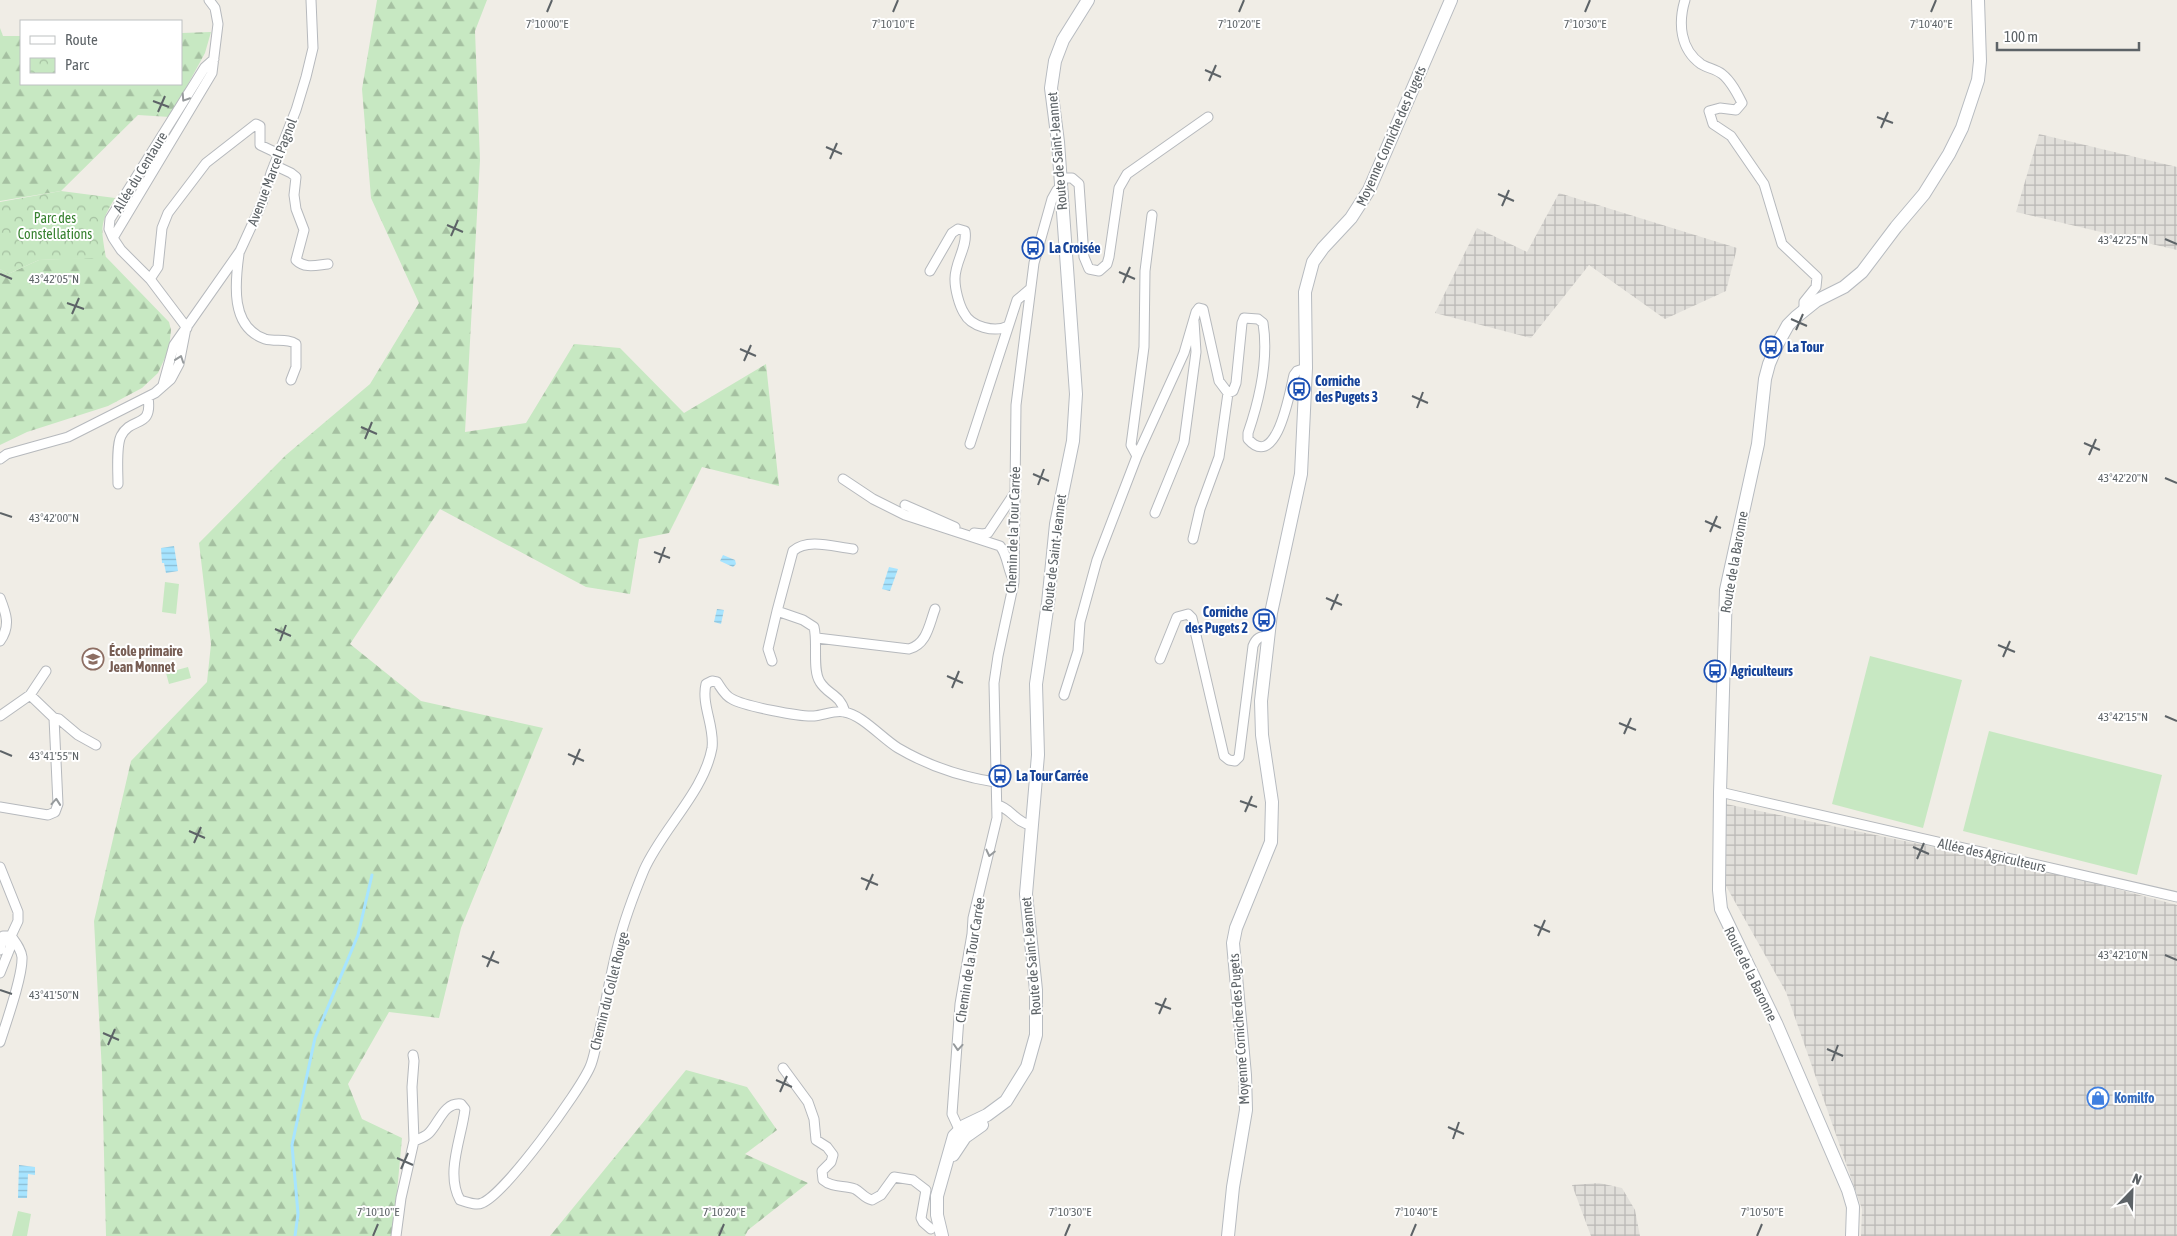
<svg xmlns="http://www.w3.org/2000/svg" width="2177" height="1236" viewBox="0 0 2177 1236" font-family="'Asap Condensed',sans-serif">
<defs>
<pattern id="industrial-grid" width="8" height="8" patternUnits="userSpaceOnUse" patternTransform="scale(1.25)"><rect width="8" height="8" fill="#e1dfda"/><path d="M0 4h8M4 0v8" fill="none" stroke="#bab8b5"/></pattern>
<pattern id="forest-firs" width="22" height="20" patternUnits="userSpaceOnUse" patternTransform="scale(1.25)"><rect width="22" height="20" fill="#c7e8c2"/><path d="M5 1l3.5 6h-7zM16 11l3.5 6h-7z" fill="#a5c0a1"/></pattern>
<pattern id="park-crowns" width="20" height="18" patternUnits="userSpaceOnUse" patternTransform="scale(1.25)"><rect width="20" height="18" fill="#c7e8c2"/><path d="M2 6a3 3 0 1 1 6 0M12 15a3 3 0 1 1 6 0" fill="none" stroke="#a5c0a1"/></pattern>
<pattern id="water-rules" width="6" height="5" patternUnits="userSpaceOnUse" patternTransform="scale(1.25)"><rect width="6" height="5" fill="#a7e4ff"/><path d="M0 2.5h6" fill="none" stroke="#8bbcd2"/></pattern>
</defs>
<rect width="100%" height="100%" fill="#f0ede6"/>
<path fill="url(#industrial-grid)" d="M2039,134L2177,167V250L2016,212Z
M1559,193L1737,248L1726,291L1665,319L1589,265L1531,338L1435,313L1477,228L1527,252Z
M1726,804L2053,872L2177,905V1236H1861L1862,1209L1786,992L1726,886Z
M1599,1183L1622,1188L1635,1210L1640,1236H1591L1572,1185Z"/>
<path fill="url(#forest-firs)" d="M377,0H487L475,31L480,160L465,432L526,423L574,344L620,348L684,413L766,364L779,486L702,467L669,533L639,539L630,594L586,587L440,509L350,644L421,701L543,728L461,928L439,1018L389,1012L348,1084L362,1119L402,1138L393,1236H106L102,1072L94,921L131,761L207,682L211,644L199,543L286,455L370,384L419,303L371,198L362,89Z
M0,28L3,36H21V84H181V33L211,32L205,53L170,117L138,115L61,191L0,201Z
M106,257L169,322L171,330L169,349L158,373L142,388L108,406L27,432L0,445V269L8,274L39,260Z
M686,1070L747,1087L777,1130L745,1154L808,1183L748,1230L745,1236H550Z"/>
<path fill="url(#park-crowns)" d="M61,191L115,198C99,224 101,228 106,258L39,260L8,274L0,269V202Z"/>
<path fill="#c7e8c2" d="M165,582L179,584L176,614L162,612Z
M1870,656L1962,680L1923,828L1832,804Z
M188,667L191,678L169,684L166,673Z
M1989,731L2162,775L2137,875L1963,831Z
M18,1211L31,1214L27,1236H12Z"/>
<path fill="url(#water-rules)" d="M174,546L178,571L166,573L164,563H162L161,548Z
M723,555L735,560L736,564L733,567L720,561Z
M889,567L898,569L890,591L882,589Z
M717,609L724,610L721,624L714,622Z
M19,1165L35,1167V1175L28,1174L27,1198H18Z"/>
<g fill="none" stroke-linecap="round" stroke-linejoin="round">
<path stroke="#a7e4ff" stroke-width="3" d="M295,1236L298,1214L292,1145L315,1038L358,935L372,875"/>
<g stroke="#b6b9bd" stroke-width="11">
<path id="street" d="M1685,0C1678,23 1680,49 1701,64C1707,68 1716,69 1722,74C1731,81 1737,93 1742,103L1736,110L1720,108L1709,111L1713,124L1731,136L1764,184L1782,244L1817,277L1816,287L1804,302V310
M274,165L291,173L296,177L294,195L296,209L304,230L296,260C305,269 317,265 328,264
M1061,178H1072L1079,184L1084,257L1089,269L1099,271L1107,264L1109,257L1119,188L1127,174L1208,117
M113,238L212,73L218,24L215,8L209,0
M239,254C235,283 230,327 265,339C275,342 288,338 296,344V367L291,380
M930,271L952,233L958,229L965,231C968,247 954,263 955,280C955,289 959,305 964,313C971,327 995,333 1008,326
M150,279L158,267L162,228L168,213L206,163L256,124L260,126V145L279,154
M187,328L150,279L121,250L113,238L109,229L110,219L205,67L214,59
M163,385L174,345L240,251L262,203L271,173L296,110L306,77L313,48L311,0
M970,444L1017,300L1030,289
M1137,456L1131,445L1144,347L1145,271L1152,215
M0,459L7,454L68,437L155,393L171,379L179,364L186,328
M843,479L873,499L905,515L1000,546C1008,555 1007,569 1014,581
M118,484C118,472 116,446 121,436C131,416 153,429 148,398
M905,505L955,527
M1155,513L1184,442L1196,352L1194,321
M974,533L983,534L988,533L1016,491
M1193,539L1200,509L1219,457L1228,393
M0,598C6,613 11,626 0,641
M817,638L909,649C927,644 929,625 935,609
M1160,659L1177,617L1188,614L1192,618L1224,756L1229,760L1235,761L1239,757L1253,646C1256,638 1260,636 1269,636
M772,661L768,649L777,611
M30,695L46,671
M1064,695L1078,651L1080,622L1097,560L1137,456L1184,353L1196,312L1199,308L1203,309L1219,381L1228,393L1233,391L1236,383L1242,323L1244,318L1258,319L1263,323C1269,360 1260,398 1248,433V439C1277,472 1290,390 1294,375L1297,371L1306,368
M845,712C840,694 828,695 820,682C812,670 818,643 814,627L803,620L777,611L793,551C808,538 834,547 853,549
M0,716L30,695L54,718L58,804L55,812L48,815L0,807
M54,718L59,719L78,735L96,745
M1720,792L2177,897
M997,805C1011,808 1016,823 1031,825
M0,867L18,912V921L11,936L10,948L0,973
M0,950L3,936
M0,1042C6,1023 23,976 22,957C21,949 16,943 11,936H3
M783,1068L808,1102L814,1119L816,1140L827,1147L833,1155L831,1162L822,1171L823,1180C832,1188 845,1185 855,1189C861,1192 864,1198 872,1200L881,1195L894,1177L913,1180L926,1190L921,1218L923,1222L931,1229
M964,1130L958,1127L952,1114L960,1004L972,934L973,918L997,818L994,683L998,656L1014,582L1016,405L1034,263L1052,199L1057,190L1061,188
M414,1141C419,1139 425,1137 429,1133C439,1123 444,1102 461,1104L465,1109C462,1137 445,1173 460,1200C467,1202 476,1206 482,1203C505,1194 579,1092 590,1067C594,1058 595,1048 598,1038C605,1007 610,976 618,945C624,921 634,894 644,870C662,829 704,792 712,748C715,727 701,705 706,684L712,681L717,682C721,688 725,696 732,699C744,706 800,717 814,716C824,715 835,710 844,712C861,714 883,739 898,748C927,765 962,777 995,782
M396,1236L401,1198L414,1141L412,1087L414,1061L413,1055"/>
</g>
<g stroke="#b7bbc0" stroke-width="14">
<path id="secondary" d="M953,1155L965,1137L982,1125
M942,1236L937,1215V1196L954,1136L964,1126L987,1115L1006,1101L1027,1067L1036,1035V990L1026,894L1038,755L1036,684L1048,603L1056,524L1073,441L1076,394L1058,142L1051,88L1055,61L1063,40L1088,0
M1228,1236L1233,1187L1246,1110L1245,1075L1233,943L1236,928L1271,842L1272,802L1262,735L1261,701L1271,613L1301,474L1306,368L1305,292L1313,262L1323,248L1351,218L1369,190L1451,0
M1852,1236L1853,1207L1848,1190L1776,1023L1721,909L1719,890L1720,792L1726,590L1758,444L1765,379L1769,364L1778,343L1788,325L1796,317L1816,301L1844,287L1862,272L1896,227L1924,194L1949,154L1962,128L1978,80L1980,61L1978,0"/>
</g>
<use href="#street" stroke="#fff" stroke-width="9"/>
<use href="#secondary" stroke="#fff" stroke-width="12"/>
</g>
<defs><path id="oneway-chevron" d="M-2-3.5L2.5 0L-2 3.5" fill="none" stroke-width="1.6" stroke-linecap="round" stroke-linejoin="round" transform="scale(1.25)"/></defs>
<g stroke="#969a9c">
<use href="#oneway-chevron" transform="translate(185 98) rotate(123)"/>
<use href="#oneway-chevron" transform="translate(180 359) rotate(-71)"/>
<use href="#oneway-chevron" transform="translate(56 802) rotate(-85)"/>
<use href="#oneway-chevron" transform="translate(990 853) rotate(103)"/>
<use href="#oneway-chevron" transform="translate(958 1047) rotate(94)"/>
</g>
<path fill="none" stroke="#5d6367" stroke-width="2" d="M547,12L552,0M893,12L898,0M1239,12L1244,0M1585,12L1590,0M1931,12L1936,0M1205,70L1221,77M1209,81L1216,65M153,101L169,107M158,112L165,96M1877,117L1893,123M1881,128L1888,112M826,147L842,154M830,159L837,143M1498,194L1514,201M1502,206L1509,190M447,225L463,232M451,236L458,220M2165,239L2177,244M1119,272L1135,279M0,274L12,279M1123,283L1130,267M67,303L84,309M72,314L79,298M1791,319L1807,326M1796,330L1803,314M740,349L756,356M744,361L751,345M1412,396L1428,403M1417,408L1423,392M361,427L377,434M365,439L372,422M2084,443L2100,450M2089,455L2096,439M1033,474L1049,481M2165,478L2177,483M1038,485L1044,469M0,513L12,517M1705,521L1721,528M1710,532L1717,516M654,552L670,558M659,563L665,547M1326,598L1342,605M1331,610L1338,594M275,629L291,636M280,641L286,625M1998,645L2015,652M2003,657L2010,641M947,676L963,683M952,688L959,671M2165,716L2177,721M1619,723L1636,730M1624,734L1631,718M0,751L12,756M568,754L584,761M573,765L580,749M1240,801L1257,807M1245,812L1252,796M189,831L205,838M194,843L201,827M1913,847L1929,854M1917,859L1924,843M861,878L878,885M866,890L873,874M1534,925L1550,932M1538,936L1545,920M2165,955L2177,960M482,956L499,963M487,967L494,951M0,990L12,994M1155,1003L1171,1009M1159,1014L1166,998M103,1033L119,1040M108,1045L115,1029M1827,1049L1843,1056M1832,1061L1838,1045M776,1080L792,1087M780,1092L787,1076M1448,1127L1464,1134M1453,1139L1459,1122M397,1158L413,1165M401,1169L408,1153M373,1236L378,1224M719,1236L724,1224M1065,1236L1070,1224M1411,1236L1416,1224M1757,1236L1762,1224"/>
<defs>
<g id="bus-ring" transform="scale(1.125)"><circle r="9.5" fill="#fff" stroke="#1a4fb4" stroke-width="1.5"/><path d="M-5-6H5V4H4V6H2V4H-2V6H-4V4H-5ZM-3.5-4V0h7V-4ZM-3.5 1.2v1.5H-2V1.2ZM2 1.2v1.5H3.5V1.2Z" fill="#1a4fb4"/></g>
<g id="school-ring" transform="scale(1.125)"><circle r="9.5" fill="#fff" stroke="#8d6e63" stroke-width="1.5"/><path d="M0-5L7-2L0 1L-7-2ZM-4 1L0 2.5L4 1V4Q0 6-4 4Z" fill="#8d6e63"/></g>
<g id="shop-ring" transform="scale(1.125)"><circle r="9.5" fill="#fff" stroke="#3f7fe0" stroke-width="1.5"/><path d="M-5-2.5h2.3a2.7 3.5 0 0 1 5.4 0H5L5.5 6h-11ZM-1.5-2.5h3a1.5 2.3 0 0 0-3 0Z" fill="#3f7fe0"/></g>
</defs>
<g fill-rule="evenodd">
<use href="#bus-ring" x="1033" y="248"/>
<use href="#bus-ring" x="1771" y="347"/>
<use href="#bus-ring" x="1299" y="389"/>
<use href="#bus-ring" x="1264" y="620"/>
<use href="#school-ring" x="93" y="659"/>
<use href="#bus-ring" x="1715" y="671"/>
<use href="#bus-ring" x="1000" y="776"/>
<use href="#shop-ring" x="2098" y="1098"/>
</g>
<g text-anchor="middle" stroke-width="4" stroke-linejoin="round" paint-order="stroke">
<g font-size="14" fill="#5d6367" stroke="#fff">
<text transform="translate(1391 136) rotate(-66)" y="5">Moyenne Corniche des Pugets</text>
<text transform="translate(1057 151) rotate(-95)" y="5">Route de Saint-Jeannet</text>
<text transform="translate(140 172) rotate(-59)" y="5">Allée du Centaure</text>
<text transform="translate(272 172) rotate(-69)" y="5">Avenue Marcel Pagnol</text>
<text transform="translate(1013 530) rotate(-88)" y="5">Chemin de la Tour Carrée</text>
<text transform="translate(1054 553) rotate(-83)" y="5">Route de Saint-Jeannet</text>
<text transform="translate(1734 562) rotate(-80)" y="5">Route de la Baronne</text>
<text transform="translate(1992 855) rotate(13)" y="5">Allée des Agriculteurs</text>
<text transform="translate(1031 956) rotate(-95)" y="5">Route de Saint-Jeannet</text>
<text transform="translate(970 960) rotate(-81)" y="5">Chemin de la Tour Carrée</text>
<text transform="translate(1751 974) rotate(64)" y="5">Route de la Baronne</text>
<text transform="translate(609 991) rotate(-76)" y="5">Chemin du Collet Rouge</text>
<text transform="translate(1239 1029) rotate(-94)" y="5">Moyenne Corniche des Pugets</text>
</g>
<g font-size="14" fill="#388231" stroke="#fff">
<text x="55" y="223">Parc des<tspan x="55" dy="16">Constellations</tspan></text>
</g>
<g font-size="14" font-weight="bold" fill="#164399" stroke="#fff" text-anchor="start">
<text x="1049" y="253">La Croisée</text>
<text x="1787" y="352">La Tour</text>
<text x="1315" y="386">Corniche<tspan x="1315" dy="16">des Pugets 3</tspan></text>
<text x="1248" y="617" text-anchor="end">Corniche<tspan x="1248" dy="16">des Pugets 2</tspan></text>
<text x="1731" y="676">Agriculteurs</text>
<text x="1016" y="781">La Tour Carrée</text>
</g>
<g font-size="14" font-weight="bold" fill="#785e54" stroke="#fff" text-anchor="start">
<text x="109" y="656">École primaire<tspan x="109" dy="16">Jean Monnet</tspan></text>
</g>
<g font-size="14" font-weight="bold" fill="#366cbe" stroke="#fff" text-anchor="start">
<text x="2114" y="1103">Komilfo</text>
</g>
</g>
<g font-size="12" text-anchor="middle" fill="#5d6367" stroke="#fff" stroke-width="4" stroke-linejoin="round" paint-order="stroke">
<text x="547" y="28">7°10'00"E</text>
<text x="893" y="28">7°10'10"E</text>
<text x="1239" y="28">7°10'20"E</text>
<text x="1585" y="28">7°10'30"E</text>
<text x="1931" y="28">7°10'40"E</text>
<text x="2123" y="244">43°42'25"N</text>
<text x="54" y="283">43°42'05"N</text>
<text x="2123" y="482">43°42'20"N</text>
<text x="54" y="522">43°42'00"N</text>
<text x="2123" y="721">43°42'15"N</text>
<text x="54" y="760">43°41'55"N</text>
<text x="2123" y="959">43°42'10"N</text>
<text x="54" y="999">43°41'50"N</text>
<text x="378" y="1216">7°10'10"E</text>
<text x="724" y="1216">7°10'20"E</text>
<text x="1070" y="1216">7°10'30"E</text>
<text x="1416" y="1216">7°10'40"E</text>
<text x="1762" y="1216">7°10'50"E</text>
</g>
<rect x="20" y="20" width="162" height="65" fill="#ffffff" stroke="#bec1c2"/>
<rect x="30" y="36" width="25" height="8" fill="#ffffff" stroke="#bec1c2"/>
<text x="65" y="45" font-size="15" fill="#5d6367">Route</text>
<rect x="30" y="58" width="25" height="15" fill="url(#park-crowns)" stroke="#bec1c2"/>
<text x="65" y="70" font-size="15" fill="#5d6367">Parc</text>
<g transform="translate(2132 1191) rotate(23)" stroke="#ffffff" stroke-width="4" paint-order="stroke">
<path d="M0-4L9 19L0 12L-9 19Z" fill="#5d6367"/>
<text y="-8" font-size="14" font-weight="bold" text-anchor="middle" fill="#5d6367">N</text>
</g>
<path d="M1997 42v8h142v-8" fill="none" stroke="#5d6367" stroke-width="2.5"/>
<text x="2004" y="42" font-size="15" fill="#5d6367" stroke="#ffffff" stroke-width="4" paint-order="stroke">100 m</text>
</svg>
